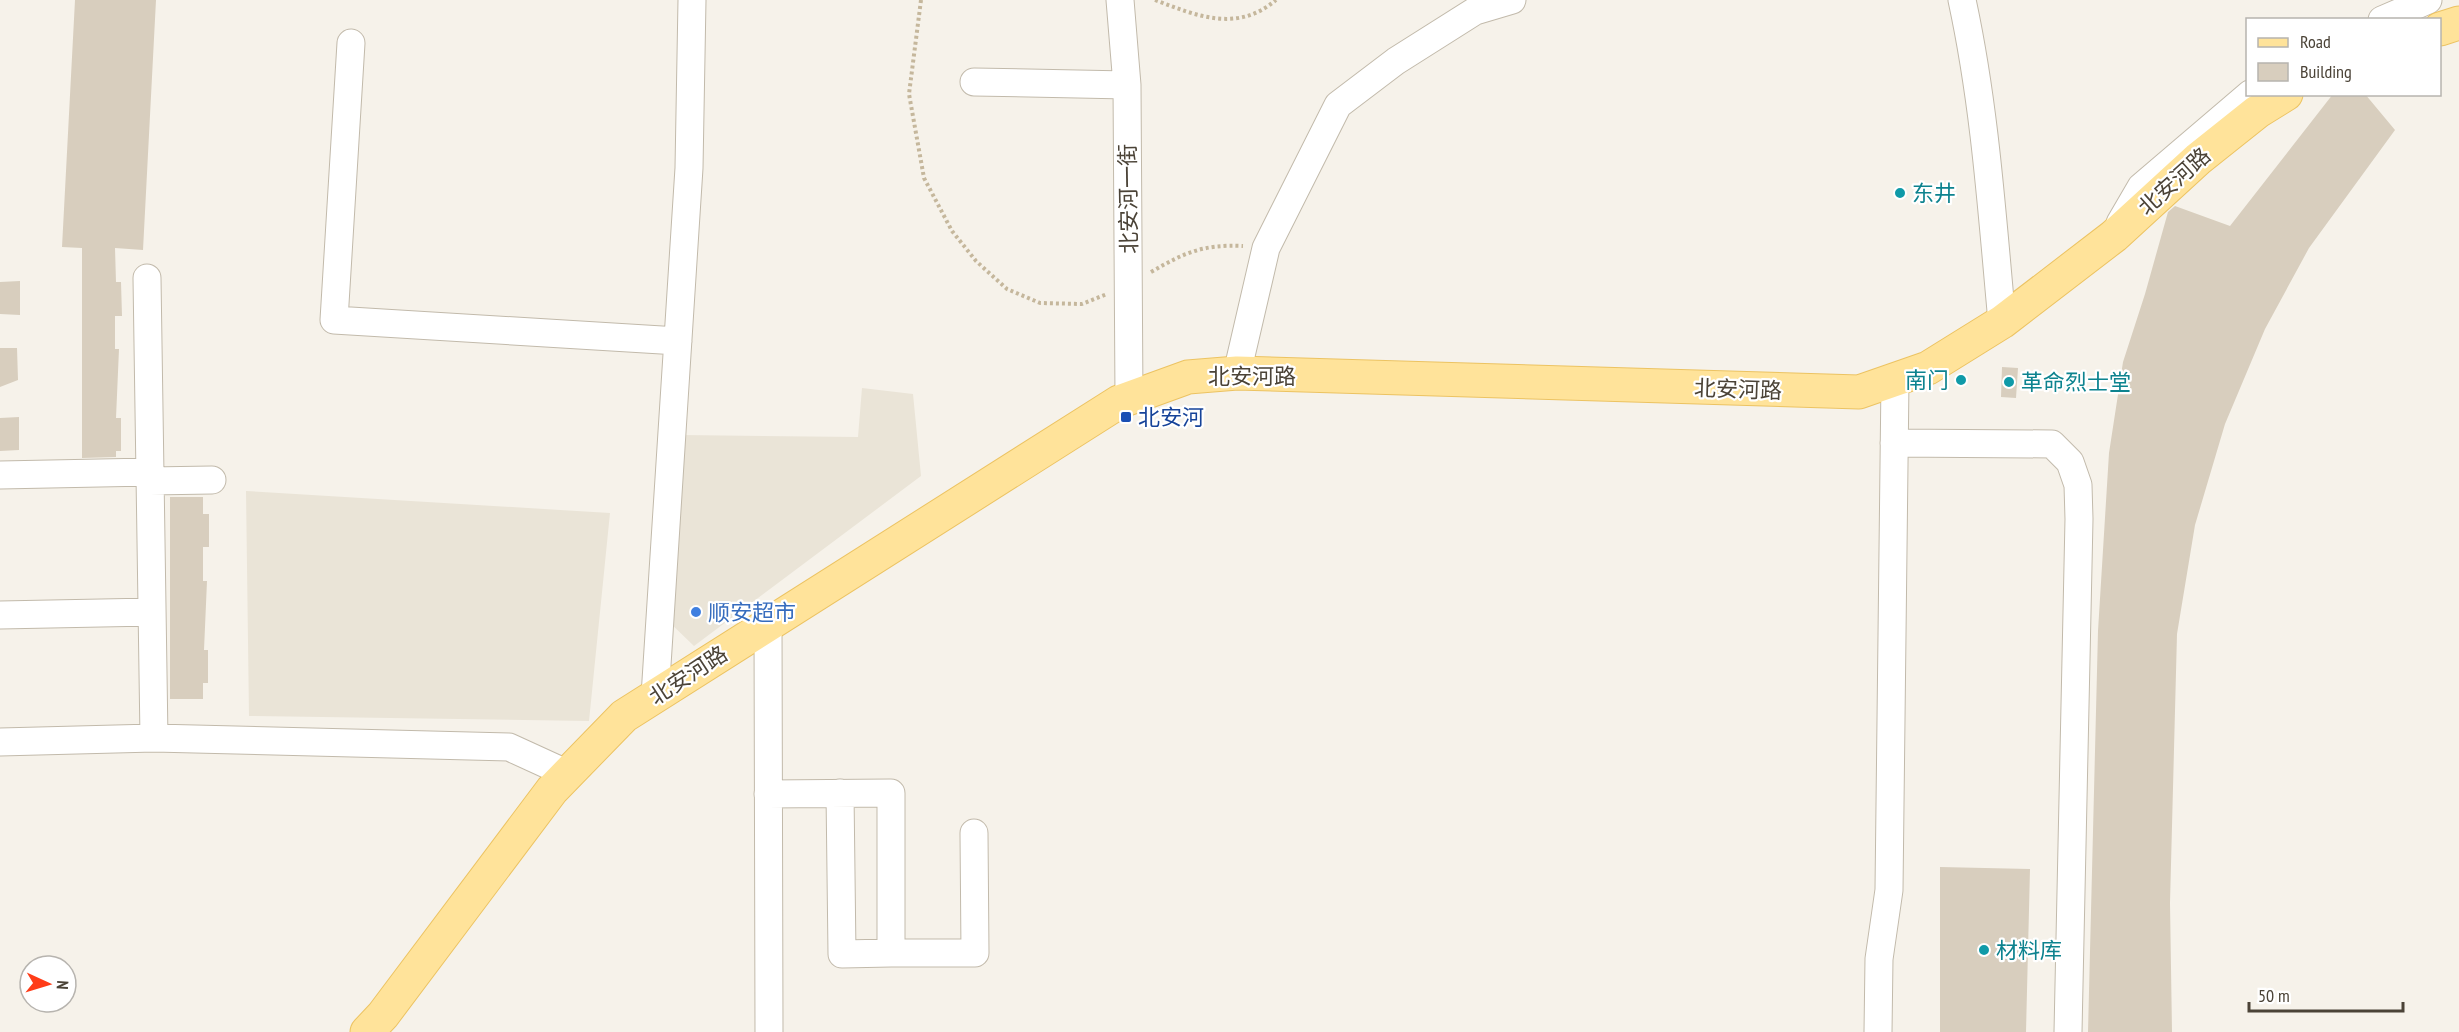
<svg xmlns="http://www.w3.org/2000/svg" width="2459" height="1032" viewBox="0 0 2459 1032" font-family="'PT Sans Narrow','Noto Sans SC',sans-serif">
<rect width="100%" height="100%" fill="#f6f2ea"/>
<path fill="#eae4d7" d="M862,388L913,394L921,476L694,646L667,620L682,435L858,437Z
M246,491L610,513L589,721L249,716Z"/>
<path fill="#d8cebe" d="M75,0H156L143,250L115,248L116,282H121L122,316H115V349H119L116,418H121V451H116V457L82,458V248L62,247Z
M2333,94H2365L2395,130L2309,248L2265,329L2225,424L2195,525L2177,634L2170,903L2172,1032H2088L2098,631L2109,453L2123,362L2145,294L2168,212L2175,206L2230,226Z
M20,281V315L0,314V282Z
M0,348H17L18,380L0,387Z
M2002,367L2018,368L2016,398L2001,397Z
M19,417V450L0,451V418Z
M170,497H203V514H209V547H203V581H207L204,650H208V683H203V699H170Z
M1940,867L2030,869L2026,1032H1940Z"/>
<g fill="none" stroke-linecap="round" stroke-linejoin="round">
<g stroke="#c2baab" stroke-width="29">
<path id="minor" d="M1120,0L1127,85L1129,398
M1962,0C1985,106 1992,214 2002,322
M2382,20L2428,0
M351,43L334,320L678,341
M974,82L1127,85
M2120,223L2141,187L2250,94
M147,278L154,738L509,747L568,774
M1237,373L1266,248L1338,105L1396,61L1475,11L1512,0
M1894,443L2052,444L2070,462L2078,485L2079,519L2068,1032
M0,475L150,472
M150,481L212,480
M0,615L152,612
M768,623L769,1032
M655,696L689,168L692,0
M0,742L154,738
M840,793L842,954L891,953
M768,794L891,793V953H975L974,833
M1878,1032L1879,959L1889,890L1895,380"/>
</g>
<g stroke="#ecc362" stroke-width="35">
<path id="major" d="M2440,29L2459,23
M367,1032L383,1015L552,790L624,716L1119,402L1188,377L1237,373L1859,392L1928,368L2002,322L2114,236L2198,159L2257,112L2286,94"/>
</g>
<path stroke="#c5b79c" stroke-width="4" stroke-dasharray="3 3" stroke-linecap="butt" d="M921,0L909,94L924,178L952,231L976,261L1007,289L1040,303L1082,304L1107,294
M1155,0C1197,16 1237,33 1276,0
M1151,272C1184,253 1203,244 1243,246"/>
<use href="#minor" stroke="#fff" stroke-width="27"/>
<use href="#major" stroke="#ffe39a" stroke-width="33"/>
</g>
<g fill="#0f9aa8" stroke="#fff" stroke-width="2">
<circle cx="1900" cy="193" r="6"/>
<circle cx="1961" cy="380" r="6"/>
<circle cx="2009" cy="382" r="6"/>
<circle cx="1984" cy="950" r="6"/>
</g>
<rect fill="#1a4fb4" stroke="#fff" stroke-width="2" x="1120" y="411" width="12" height="12" rx="3"/>
<circle fill="#3f7fe0" stroke="#fff" stroke-width="2" cx="696" cy="612" r="6"/>
<g text-anchor="middle" stroke-width="4.5" stroke-linejoin="round" paint-order="stroke">
<g font-size="22" fill="#4b4337" stroke="#fff">
<text transform="translate(2174 181) rotate(-42)" y="8">北安河路</text>
<text transform="translate(1128 199) rotate(-91)" y="8">北安河一街</text>
<text x="1252" y="384">北安河路</text>
<text transform="translate(1738 389) rotate(2)" y="8">北安河路</text>
<text transform="translate(688 675) rotate(-33)" y="8">北安河路</text>
</g>
<g font-size="22" fill="#0d838f" stroke="#fff" text-anchor="start">
<text x="1912" y="201">东井</text>
<text x="1949" y="388" text-anchor="end">南门</text>
<text x="2021" y="390">革命烈士堂</text>
<text x="1996" y="958">材料库</text>
</g>
<g font-size="22" fill="#164399" stroke="#fff" text-anchor="start">
<text x="1138" y="425">北安河</text>
</g>
<g font-size="22" fill="#366cbe" stroke="#fff" text-anchor="start">
<text x="708" y="620">顺安超市</text>
</g>
</g>
<rect x="2246" y="18" width="195" height="78" fill="#ffffff" stroke="#b7b4af" stroke-width="1.5"/>
<rect x="2258" y="38" width="30" height="9" fill="#ffe39a" stroke="#b7b4af" stroke-width="1.5"/>
<text x="2300" y="48" font-size="18" fill="#4b4337">Road</text>
<rect x="2258" y="63" width="30" height="18" fill="#d8cebe" stroke="#b7b4af" stroke-width="1.5"/>
<text x="2300" y="78" font-size="18" fill="#4b4337">Building</text>
<g transform="translate(48 984) rotate(94)"><circle r="28" fill="#ffffff" stroke="#b7b4af" stroke-width="1.5"/>
<path d="M0-4.5L10 22L0 15L-10 22Z" fill="#ff3c18"/>
<text y="-9" font-size="16" font-weight="bold" text-anchor="middle" fill="#4b4337">N</text>
</g>
<path d="M2249 1002v9h154v-9" fill="none" stroke="#4b4337" stroke-width="3"/>
<text x="2258" y="1002" font-size="18" fill="#4b4337" stroke="#ffffff" stroke-width="4.5" paint-order="stroke">50 m</text>
</svg>
